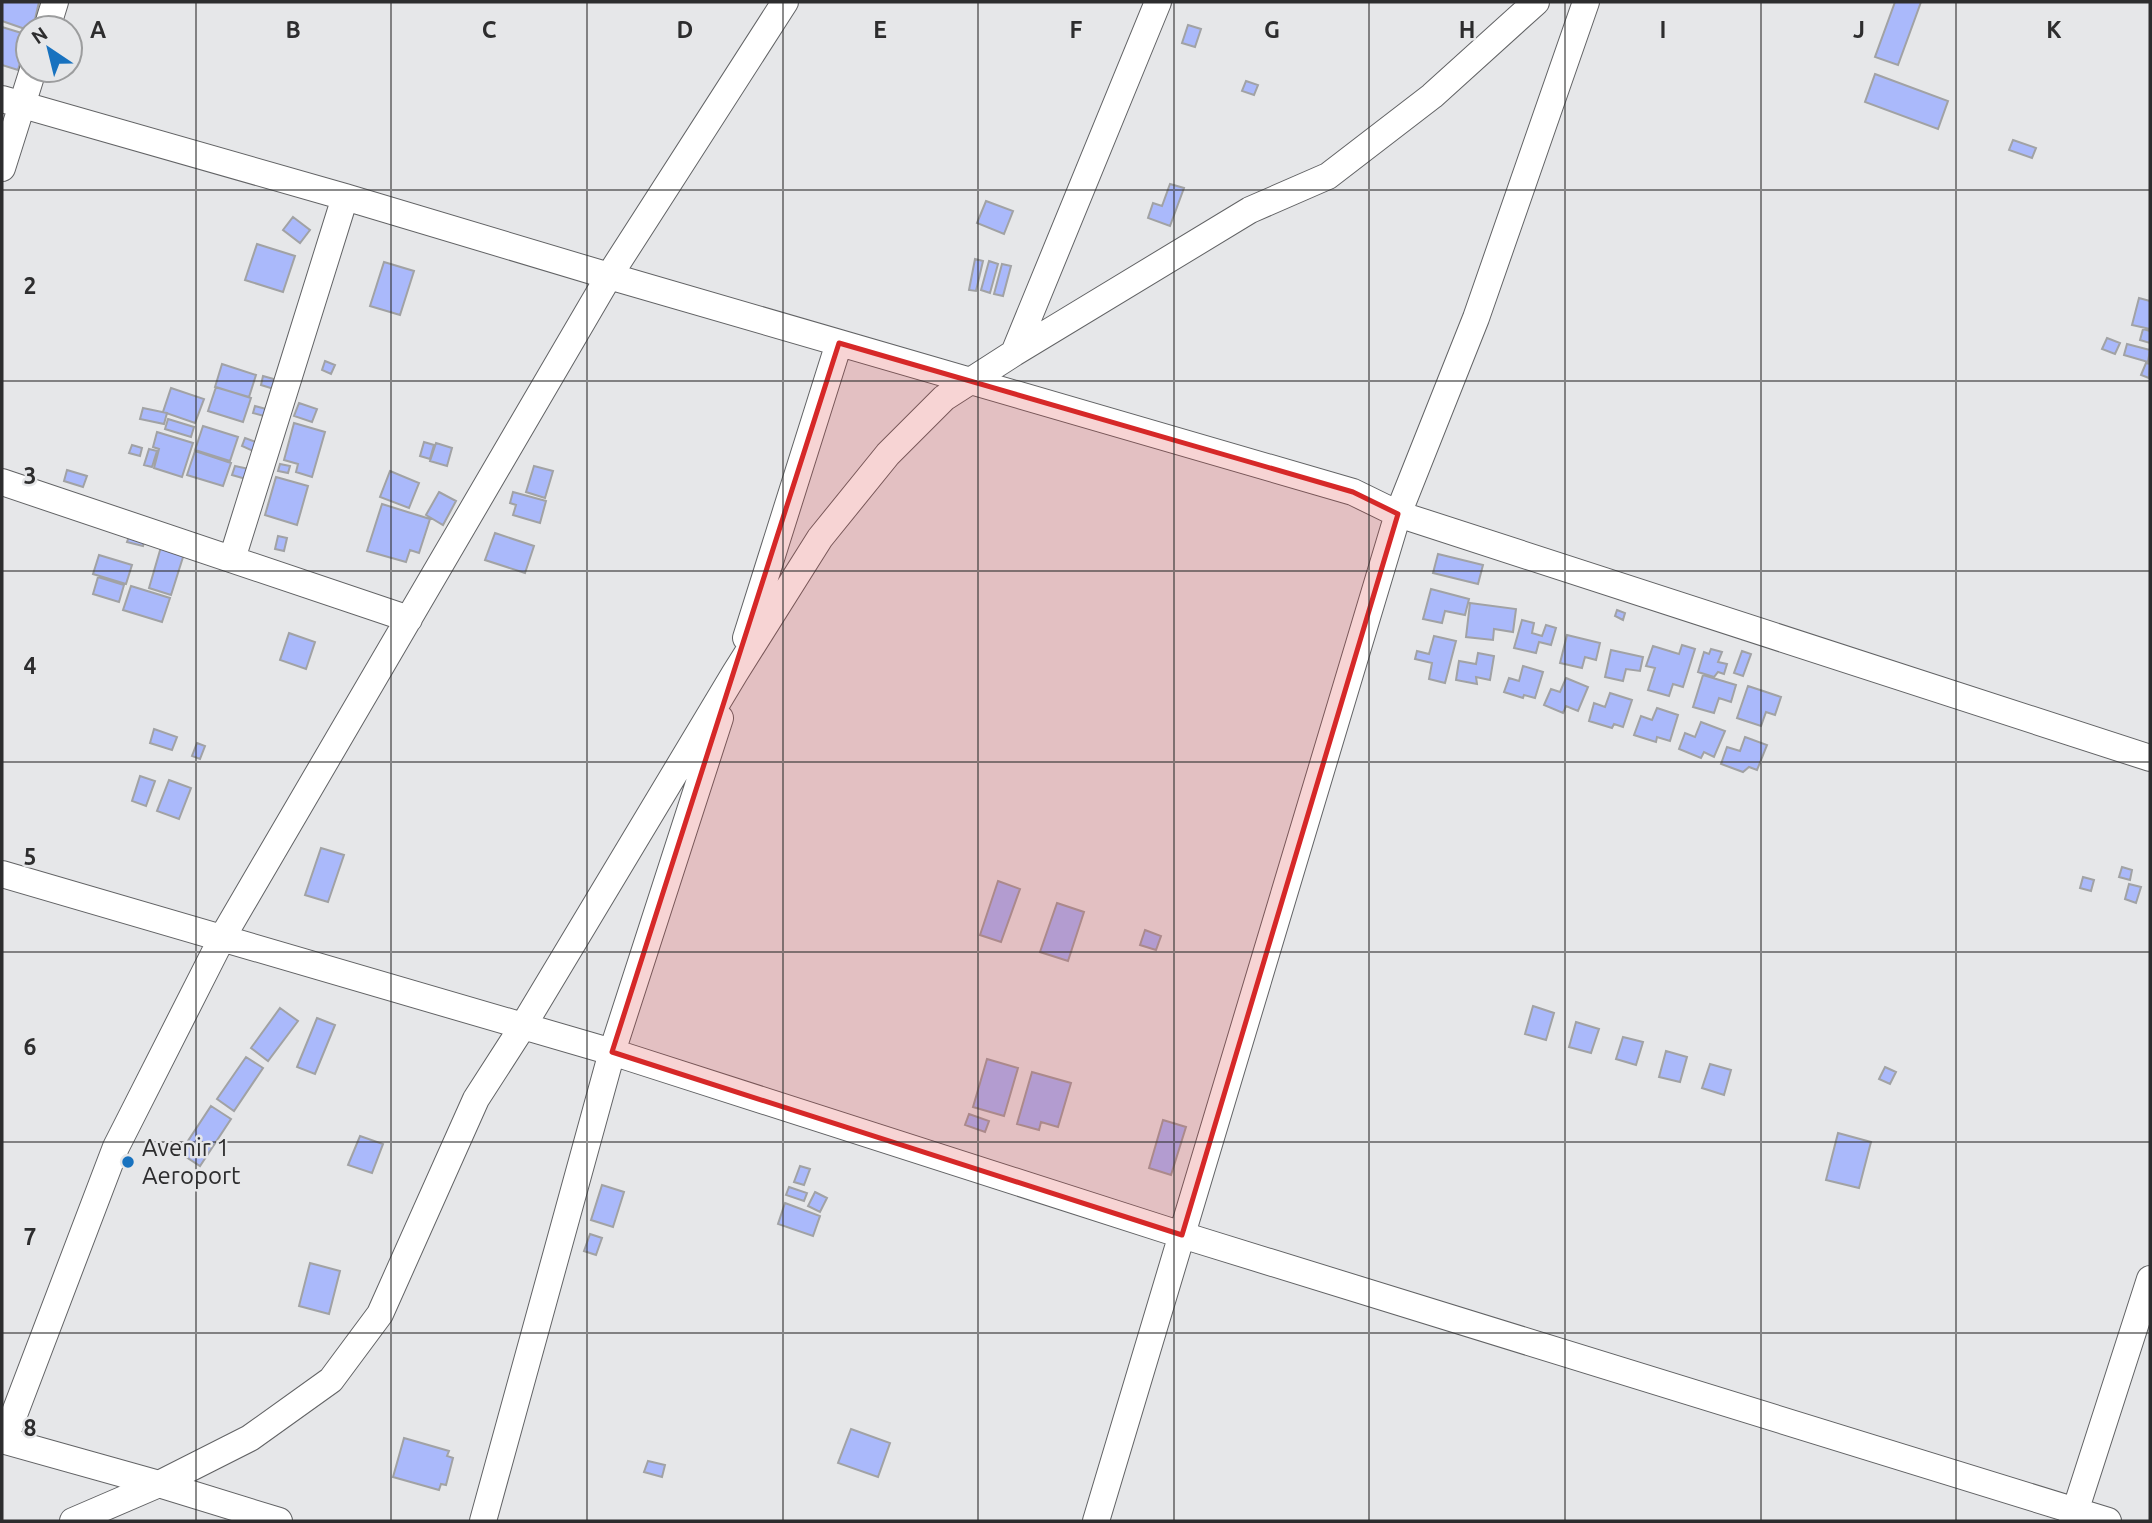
<svg xmlns="http://www.w3.org/2000/svg" width="2152" height="1523" viewBox="0 0 2152 1523" font-family="Ubuntu,sans-serif">
<rect width="100%" height="100%" fill="#e6e7e9"/>
<path fill="#aab9fb" stroke="#a1a2a4" stroke-width="2" d="M2,2H39L33,28H28V30L2,21Z
M1895,2H1921L1898,65L1875,57Z
M1188,25L1201,29L1195,47L1182,43Z
M2,27L28,35L18,70L2,65Z
M1875,74L1948,101L1938,129L1865,102Z
M1246,81L1258,85L1254,95L1242,91Z
M2013,140L2036,148L2032,158L2009,150Z
M1170,184L1184,188L1170,226L1148,218L1153,203L1162,206Z
M986,201L1013,211L1004,234L977,223Z
M293,217L310,230L300,243L283,230Z
M257,244L295,256L283,292L245,280Z
M975,259L983,261L976,291L969,290Z
M989,261L998,264L990,293L981,290Z
M384,262L414,271L400,315L370,306Z
M1002,264L1011,266L1003,296L994,294Z
M2139,298L2150,301V329L2132,325Z
M2143,329L2150,331V343L2140,340Z
M2107,338L2120,343L2115,354L2102,349Z
M2127,344L2150,350L2148,362L2124,355Z
M325,361L335,365L331,374L322,370Z
M2146,363L2150,364L2149,378L2141,375Z
M222,364L256,375L249,397L215,387Z
M263,376L277,380L274,389L261,385Z
M216,387L251,398L243,422L208,411Z
M171,388L204,399L195,423L163,412Z
M299,403L317,409L312,422L294,416Z
M255,406L266,409L264,416L253,413Z
M143,408L167,413L164,424L140,419Z
M168,419L194,427L191,437L165,429Z
M294,423L325,432L312,477L296,472L298,464L284,460Z
M203,426L238,437L230,461L195,450Z
M157,432L193,443L182,477L154,468L159,449L153,447Z
M245,438L256,442L253,451L242,446Z
M424,442L434,445L430,459L420,456Z
M436,443L452,448L447,466L430,461Z
M132,445L142,448L140,456L129,453Z
M149,449L157,451L152,467L144,465Z
M195,451L231,463L223,486L187,475Z
M280,464L290,466L288,473L278,471Z
M235,466L249,469L246,479L232,475Z
M534,466L553,471L545,498L526,492Z
M67,470L87,476L83,487L64,481Z
M390,471L419,483L409,508L380,497Z
M276,477L308,486L297,525L265,515Z
M439,492L456,501L443,525L426,515Z
M513,492L546,501L540,523L513,515L516,505L510,503Z
M382,504L430,519L419,553L410,550L406,562L367,551Z
M131,531L146,535L143,546L127,542Z
M495,533L534,546L525,573L485,560Z
M278,536L287,538L284,551L275,549Z
M161,547L184,554L171,595L149,588Z
M1438,554L1483,565L1478,584L1433,573Z
M99,555L132,565L126,584L93,574Z
M98,577L124,585L119,602L93,594Z
M131,586L170,598L162,622L123,610Z
M1431,589L1469,599L1465,615L1445,611L1442,623L1423,619Z
M1470,603L1516,609L1513,632L1494,629L1493,640L1466,637Z
M1617,610L1625,613L1623,620L1615,616Z
M1522,620L1534,623L1532,633L1542,636L1546,625L1556,628L1551,645L1539,642L1536,653L1514,648Z
M289,633L315,642L306,669L280,660Z
M1567,635L1600,643L1596,660L1585,657L1582,668L1560,663Z
M1434,636L1456,641L1445,683L1429,679L1432,663L1415,659L1417,651L1429,654Z
M1682,645L1695,649L1683,687L1673,684L1669,696L1648,690L1655,668L1646,666L1653,646L1679,654Z
M1711,649L1722,652L1718,662L1727,664L1724,674L1718,672L1714,677L1698,672L1704,652L1709,654Z
M1611,650L1643,657L1640,671L1626,669L1623,681L1605,677Z
M1742,651L1751,654L1743,676L1734,673Z
M1478,653L1494,656L1490,680L1476,677L1477,684L1456,680L1459,661L1476,664Z
M1523,666L1543,672L1535,698L1524,695L1523,698L1504,692L1509,678L1519,681Z
M1703,675L1736,685L1731,702L1719,698L1714,713L1693,707Z
M1566,678L1588,687L1578,711L1566,706L1563,713L1544,705L1551,689L1560,692Z
M1748,686L1781,697L1775,715L1766,712L1761,726L1737,718Z
M1610,693L1632,700L1623,727L1614,724L1612,728L1589,721L1594,703L1605,707Z
M1657,708L1678,715L1670,741L1657,737L1656,742L1634,735L1641,716L1652,720Z
M1701,722L1725,731L1714,757L1704,752L1701,758L1679,749L1685,733L1695,737Z
M154,729L177,737L172,750L150,743Z
M1745,737L1767,745L1757,770L1749,767L1743,772L1721,764L1727,747L1740,751Z
M197,743L205,746L200,759L192,756Z
M140,776L155,781L146,806L132,801Z
M169,780L191,788L179,819L157,811Z
M321,848L344,855L328,902L305,895Z
M2122,867L2132,870L2130,880L2119,877Z
M2083,877L2094,880L2091,891L2080,888Z
M998,881L1020,889L1001,942L980,935Z
M2129,884L2141,887L2136,903L2125,899Z
M1057,903L1084,912L1068,961L1040,952Z
M1145,930L1161,936L1156,950L1140,945Z
M1533,1006L1554,1013L1546,1040L1525,1034Z
M280,1008L298,1021L268,1061L251,1048Z
M317,1018L335,1025L315,1074L297,1067Z
M1576,1022L1599,1029L1591,1053L1569,1047Z
M1623,1037L1643,1042L1636,1065L1616,1059Z
M1666,1051L1687,1057L1680,1082L1659,1077Z
M246,1057L263,1068L234,1111L217,1099Z
M987,1059L1018,1068L1004,1116L973,1107Z
M1710,1064L1731,1070L1724,1095L1702,1088Z
M1885,1067L1896,1072L1890,1084L1879,1079Z
M1032,1072L1071,1083L1058,1127L1041,1122L1039,1130L1017,1124Z
M211,1106L231,1119L200,1166L180,1153Z
M969,1114L989,1121L985,1132L965,1125Z
M1163,1120L1186,1127L1171,1175L1149,1168Z
M1838,1133L1871,1142L1859,1188L1826,1180Z
M360,1136L383,1144L372,1173L348,1165Z
M800,1166L810,1169L804,1185L794,1182Z
M602,1185L624,1192L613,1227L591,1220Z
M789,1187L807,1193L804,1201L786,1195Z
M815,1192L827,1198L820,1212L808,1206Z
M785,1203L820,1216L813,1236L778,1224Z
M590,1234L602,1238L596,1255L584,1251Z
M310,1263L340,1271L329,1314L299,1306Z
M851,1429L890,1443L878,1477L838,1463Z
M404,1438L449,1451L447,1456L453,1458L446,1485L441,1484L439,1490L393,1477Z
M648,1461L665,1465L662,1477L644,1472Z"/>
<g fill="none" stroke-linecap="round" stroke-linejoin="round">
<g stroke="#626365" stroke-width="28">
<path id="minor" d="M47,28L55,2
M2,99L345,197L609,276L1353,492L1398,514L2150,758
M2,168L33,70
M1014,353L1158,2
M2,482L409,619
M232,559L345,197
M746,638L839,343
M2,874L612,1052L1182,1235L2108,1521
M2,1440L159,1484L279,1521
M4,1441L116,1147L222,938L609,276L785,2
M73,1521L159,1484L250,1438L331,1380L380,1314L476,1099L523,1026L735,673L820,538L888,454L944,398L1014,353L1250,210L1328,176L1432,96L1536,2
M483,1521L612,1052L720,718
M1096,1521L1398,514L1476,318L1586,2
M2072,1521L2150,1279"/>
</g>
<use href="#minor" stroke="#fff" stroke-width="26"/>
</g>
<path fill="#d62828" fill-opacity="0.2" stroke="#d62828" stroke-width="5" stroke-linejoin="round" d="M839,343L1353,492L1398,514L1182,1235L612,1052Z"/>
<path fill="none" stroke="#2d2d2e" stroke-width="2" stroke-opacity="0.55" d="M196,2V1521M391,2V1521M587,2V1521M783,2V1521M978,2V1521M1174,2V1521M1369,2V1521M1565,2V1521M1761,2V1521M1956,2V1521M2,190H2150M2,381H2150M2,571H2150M2,762H2150M2,952H2150M2,1142H2150M2,1333H2150"/>
<circle fill="#1872bf" stroke="#e6e7e9" stroke-width="2.5" cx="128" cy="1162" r="7"/>
<g text-anchor="middle" stroke-width="5" stroke-linejoin="round" paint-order="stroke">
<g font-size="24" fill="#2d2d2e" stroke="#e6e7e9" text-anchor="start">
<text x="142" y="1156">Avenir 1<tspan x="142" dy="28">Aeroport</tspan></text>
</g>
</g>
<g font-size="23" text-anchor="middle" font-weight="bold" fill="#2d2d2e" stroke="#e6e7e9" stroke-width="5" stroke-linejoin="round" paint-order="stroke">
<text x="98" y="38">A</text>
<text x="293" y="38">B</text>
<text x="489" y="38">C</text>
<text x="685" y="38">D</text>
<text x="880" y="38">E</text>
<text x="1076" y="38">F</text>
<text x="1272" y="38">G</text>
<text x="1467" y="38">H</text>
<text x="1663" y="38">I</text>
<text x="1859" y="38">J</text>
<text x="2054" y="38">K</text>
<text x="30" y="294">2</text>
<text x="30" y="484">3</text>
<text x="30" y="674">4</text>
<text x="30" y="865">5</text>
<text x="30" y="1055">6</text>
<text x="30" y="1245">7</text>
<text x="30" y="1436">8</text>
</g>
<rect width="2152" height="1523" fill="none" stroke="#2d2d2e" stroke-width="7"/>
<g transform="translate(49 49) rotate(325)"><circle r="33" fill="#e6e7e9" stroke="#9c9d9e" stroke-width="2"/>
<path d="M0-5L12 26L0 18L-12 26Z" fill="#1872bf"/>
<text y="-10" font-size="19" font-weight="bold" text-anchor="middle" fill="#2d2d2e">N</text>
</g>
</svg>
